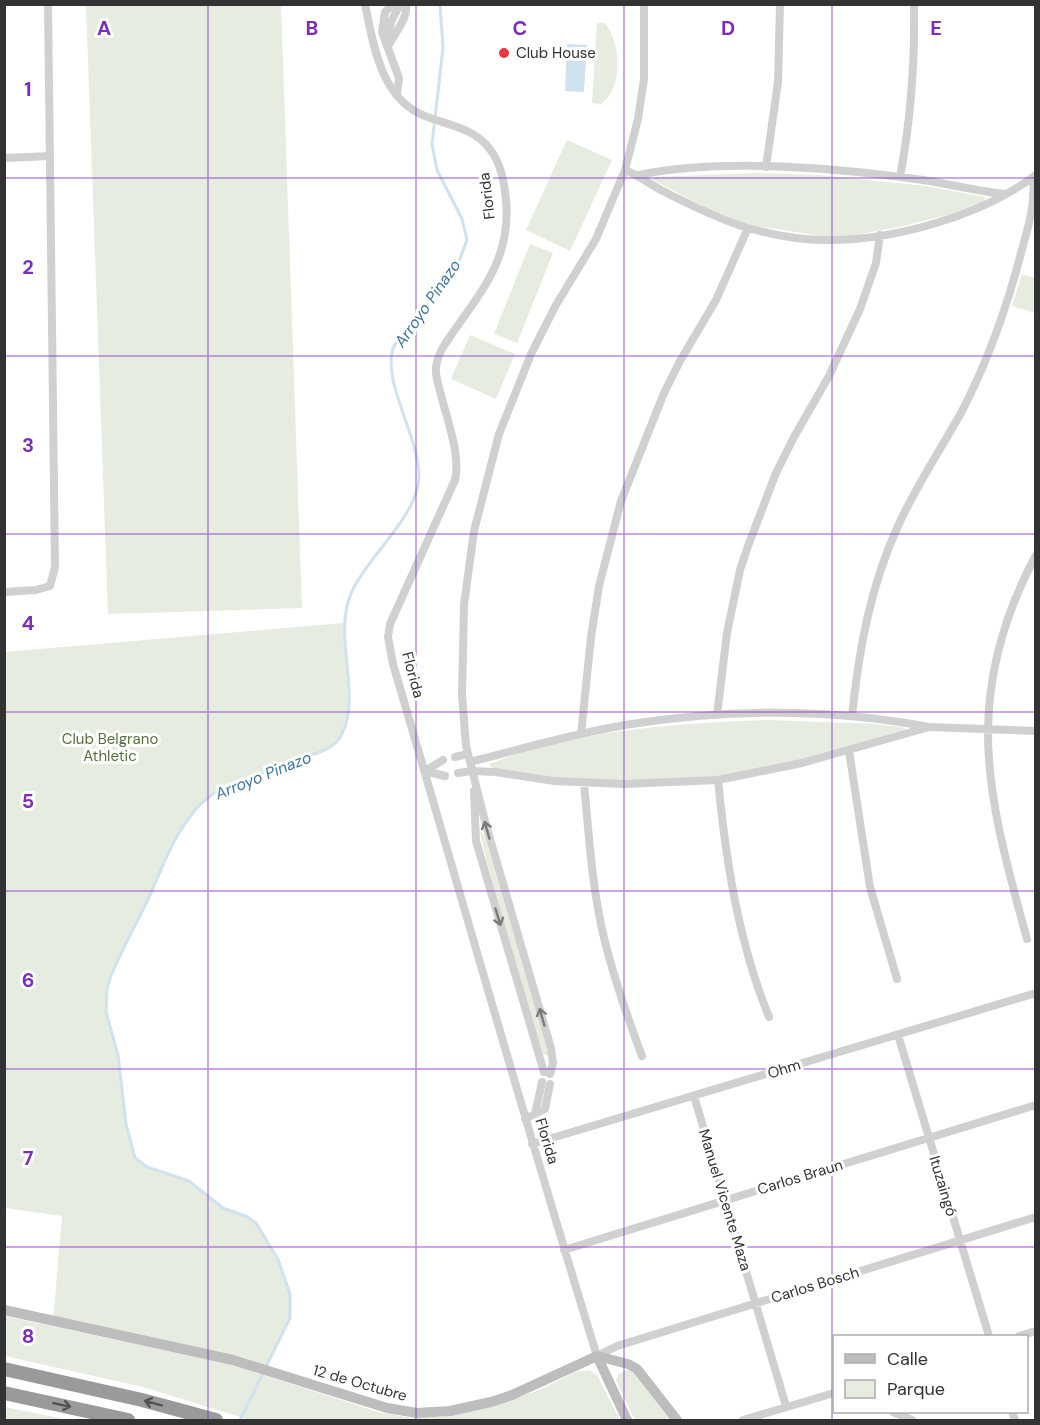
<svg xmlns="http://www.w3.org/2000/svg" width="1040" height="1425" viewBox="0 0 1040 1425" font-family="'DM Sans',sans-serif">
<rect width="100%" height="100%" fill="#fff"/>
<path fill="#e6ecdf" d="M86,5H281L302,608L108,614Z
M597,23H605C621,44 624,87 601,104L592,103Z
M567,140L612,160L570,251L526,230Z
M757,173L817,175L926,186L985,197L984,201L951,214L899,227L855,235L827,237L750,225L709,209L653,180L654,177Z
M530,244L553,253L517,343L494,334Z
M1022,274L1035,278V313L1012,306Z
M470,335L515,354L496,399L451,379Z
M344,623L348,695L347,713L342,734L337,741L321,752L235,784L209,797L198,808L169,850L152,891L110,978L107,989L106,1012L118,1055L126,1124L135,1158L147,1167L189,1181L229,1211L248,1217L256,1223L278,1259L290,1294L291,1310L290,1318L264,1369L53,1321L62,1216L5,1208V652Z
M768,720L875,724L902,727L906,729L796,762L714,777L668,781H609L558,778L497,769L491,767L489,764C576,730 675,723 768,720Z
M481,831L485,837L549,1054L547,1056L543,1054C521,981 497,907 480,833Z
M4,1316L233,1365L378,1412L411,1418L440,1417L488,1408L542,1389L575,1372L589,1370L597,1375L620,1420H250L143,1387L5,1356Z
M625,1370L630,1371L637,1375L672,1420H635L616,1381L618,1375Z
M5,1407L69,1420H5Z"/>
<path fill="#cfe2ee" d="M567,44L587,45L584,92L565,91Z"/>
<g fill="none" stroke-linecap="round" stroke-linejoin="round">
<path stroke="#cfe2ee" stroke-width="3" d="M240,1420L290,1318V1294L278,1259L256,1223L248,1217L223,1208L189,1181L147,1167L135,1158L126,1124L118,1055L106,1012L107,989L110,978C122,949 138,921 151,893C165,861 180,818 209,797C223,786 243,781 259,775C270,771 281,765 292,761C309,755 334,752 342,734C361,696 335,640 349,599C361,561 420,517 419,475C419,439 385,386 392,352C393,346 397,341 401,336L445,283L458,264L467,240L462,219L437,170L432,144L443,48L440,4"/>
<path stroke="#d0d0d0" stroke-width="8" d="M365,4C373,44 381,99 425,116C447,125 474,128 489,148C501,163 504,181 506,200C511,254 486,286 456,328C448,340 437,353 436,368C435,377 439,386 441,395C447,419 461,456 455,480L390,624L388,637L393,664C461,895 526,1126 597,1356L617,1346L1036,1217
M393,4L385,12L382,32L399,78L397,94
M388,40C388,26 393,16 401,4
M388,47C393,35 409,18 406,4
M4,158L50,156
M766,167L778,82L780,4
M625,170C638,175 648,183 661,190C688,204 718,219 748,228C773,235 800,240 825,240C893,241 981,216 1036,175
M639,175C723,158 837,168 923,180C950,184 977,191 1004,194
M900,177C911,119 915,63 914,4
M4,592L36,590L50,586L55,567L48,4
M717,715L727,633L740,570L748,546L776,473L794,437L829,376L860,309L876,263L880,235
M852,716C859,650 870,587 898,526C916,486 941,449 962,411C988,361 1007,307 1021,253C1028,228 1036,202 1033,177
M929,727L1036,731
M581,734L591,637L599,586L621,501L664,393L680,361L716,300L748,228
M849,751L870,887L897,979
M455,757L468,754
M425,771L445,776
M425,771L443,760
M458,773L472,771L495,772L554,781L624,784L718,780L802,763L929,727C829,708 725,709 625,725C572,734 521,749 470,762
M718,780C726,861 738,941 769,1017
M584,783C589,836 592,890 605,942C615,981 628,1019 642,1056
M474,791L476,841L544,1072
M1027,939C1009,873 987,798 988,729C989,668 1007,609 1036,555
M898,1035L989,1336
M550,1074L553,1063L551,1048L486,825L466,746L462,694L464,605L474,531L499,434L531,354L556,305L596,239L625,170L638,119L644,79V4
M694,1096L786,1406
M535,1114L542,1082
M525,1119L545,1109L550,1084
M532,1144L1036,993
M564,1250L1036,1105
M1019,1336L1036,1331
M893,1412L912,1420
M1012,1412L1015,1420
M743,1420L834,1393"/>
<path stroke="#bdbdbd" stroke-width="10" d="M4,1310L233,1360L387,1408L417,1413L450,1411L491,1402L512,1395L597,1356L628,1364L637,1369L677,1420
M597,1356L627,1420"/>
<path stroke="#9a9a9a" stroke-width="14" d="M4,1369L142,1400L216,1420
M4,1393L128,1420"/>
</g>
<defs><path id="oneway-shaft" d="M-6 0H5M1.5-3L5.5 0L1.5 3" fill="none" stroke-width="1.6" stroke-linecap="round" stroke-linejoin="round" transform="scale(1.5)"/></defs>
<g stroke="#7a7a7a">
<use href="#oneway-shaft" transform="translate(487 830) rotate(-106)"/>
<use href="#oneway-shaft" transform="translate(498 917) rotate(73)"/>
<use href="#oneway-shaft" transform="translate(542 1017) rotate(-106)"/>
</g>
<g stroke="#525252">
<use href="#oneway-shaft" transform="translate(153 1403) rotate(-165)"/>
<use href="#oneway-shaft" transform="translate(62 1405) rotate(12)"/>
</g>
<path fill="none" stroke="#7b2cbf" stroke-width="1.5" stroke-opacity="0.55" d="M208,4V1420M416,4V1420M624,4V1420M832,4V1420M4,178H1036M4,356H1036M4,534H1036M4,712H1036M4,891H1036M4,1069H1036M4,1247H1036"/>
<circle fill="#e63946" stroke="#fff" stroke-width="2" cx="504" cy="53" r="6"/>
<g text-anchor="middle" stroke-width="6" stroke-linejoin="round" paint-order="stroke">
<g font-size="15" fill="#333" stroke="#fff" text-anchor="start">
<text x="516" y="58">Club House</text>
</g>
<g font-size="15" fill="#333" stroke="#fff">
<text transform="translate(487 196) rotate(-97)" y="5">Florida</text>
<text transform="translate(413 675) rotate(75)" y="5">Florida</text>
<text transform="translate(784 1069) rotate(-17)" y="5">Ohm</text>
<text transform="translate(547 1141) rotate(73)" y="5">Florida</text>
<text transform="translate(800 1177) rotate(-17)" y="5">Carlos Braun</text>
<text transform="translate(943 1186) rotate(73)" y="5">Ituzaingó</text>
<text transform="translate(725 1200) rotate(73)" y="5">Manuel Vicente Maza</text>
<text transform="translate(815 1285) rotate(-17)" y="5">Carlos Bosch</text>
<text transform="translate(360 1383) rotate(16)" y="5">12 de Octubre</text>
</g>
<g font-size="15" fill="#56703f" stroke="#fff">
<text x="110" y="744">Club Belgrano<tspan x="110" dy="17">Athletic</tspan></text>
</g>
<g font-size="16" font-style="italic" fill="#3f7597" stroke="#fff">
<text transform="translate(427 303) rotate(-55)" y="6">Arroyo Pinazo</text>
<text transform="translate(263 775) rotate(-22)" y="6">Arroyo Pinazo</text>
</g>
</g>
<g font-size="20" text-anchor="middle" font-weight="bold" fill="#7b2cbf" stroke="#fff" stroke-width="6" stroke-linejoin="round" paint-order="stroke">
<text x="104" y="35">A</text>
<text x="312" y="35">B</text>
<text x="520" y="35">C</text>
<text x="728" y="35">D</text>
<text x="936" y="35">E</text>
<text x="28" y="96">1</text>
<text x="28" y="274">2</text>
<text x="28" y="452">3</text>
<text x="28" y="630">4</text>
<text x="28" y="808">5</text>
<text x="28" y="987">6</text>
<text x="28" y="1165">7</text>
<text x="28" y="1343">8</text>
</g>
<rect width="1040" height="1425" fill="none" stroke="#333333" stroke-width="12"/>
<rect x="833" y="1335" width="195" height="78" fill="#ffffff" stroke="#adadad" stroke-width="1.5"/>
<rect x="845" y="1354" width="30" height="9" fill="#bdbdbd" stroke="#adadad" stroke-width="1.5"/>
<text x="887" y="1365" font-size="18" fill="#333333">Calle</text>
<rect x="845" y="1380" width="30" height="18" fill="#e6ecdf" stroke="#adadad" stroke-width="1.5"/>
<text x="887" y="1395" font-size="18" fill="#333333">Parque</text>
</svg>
